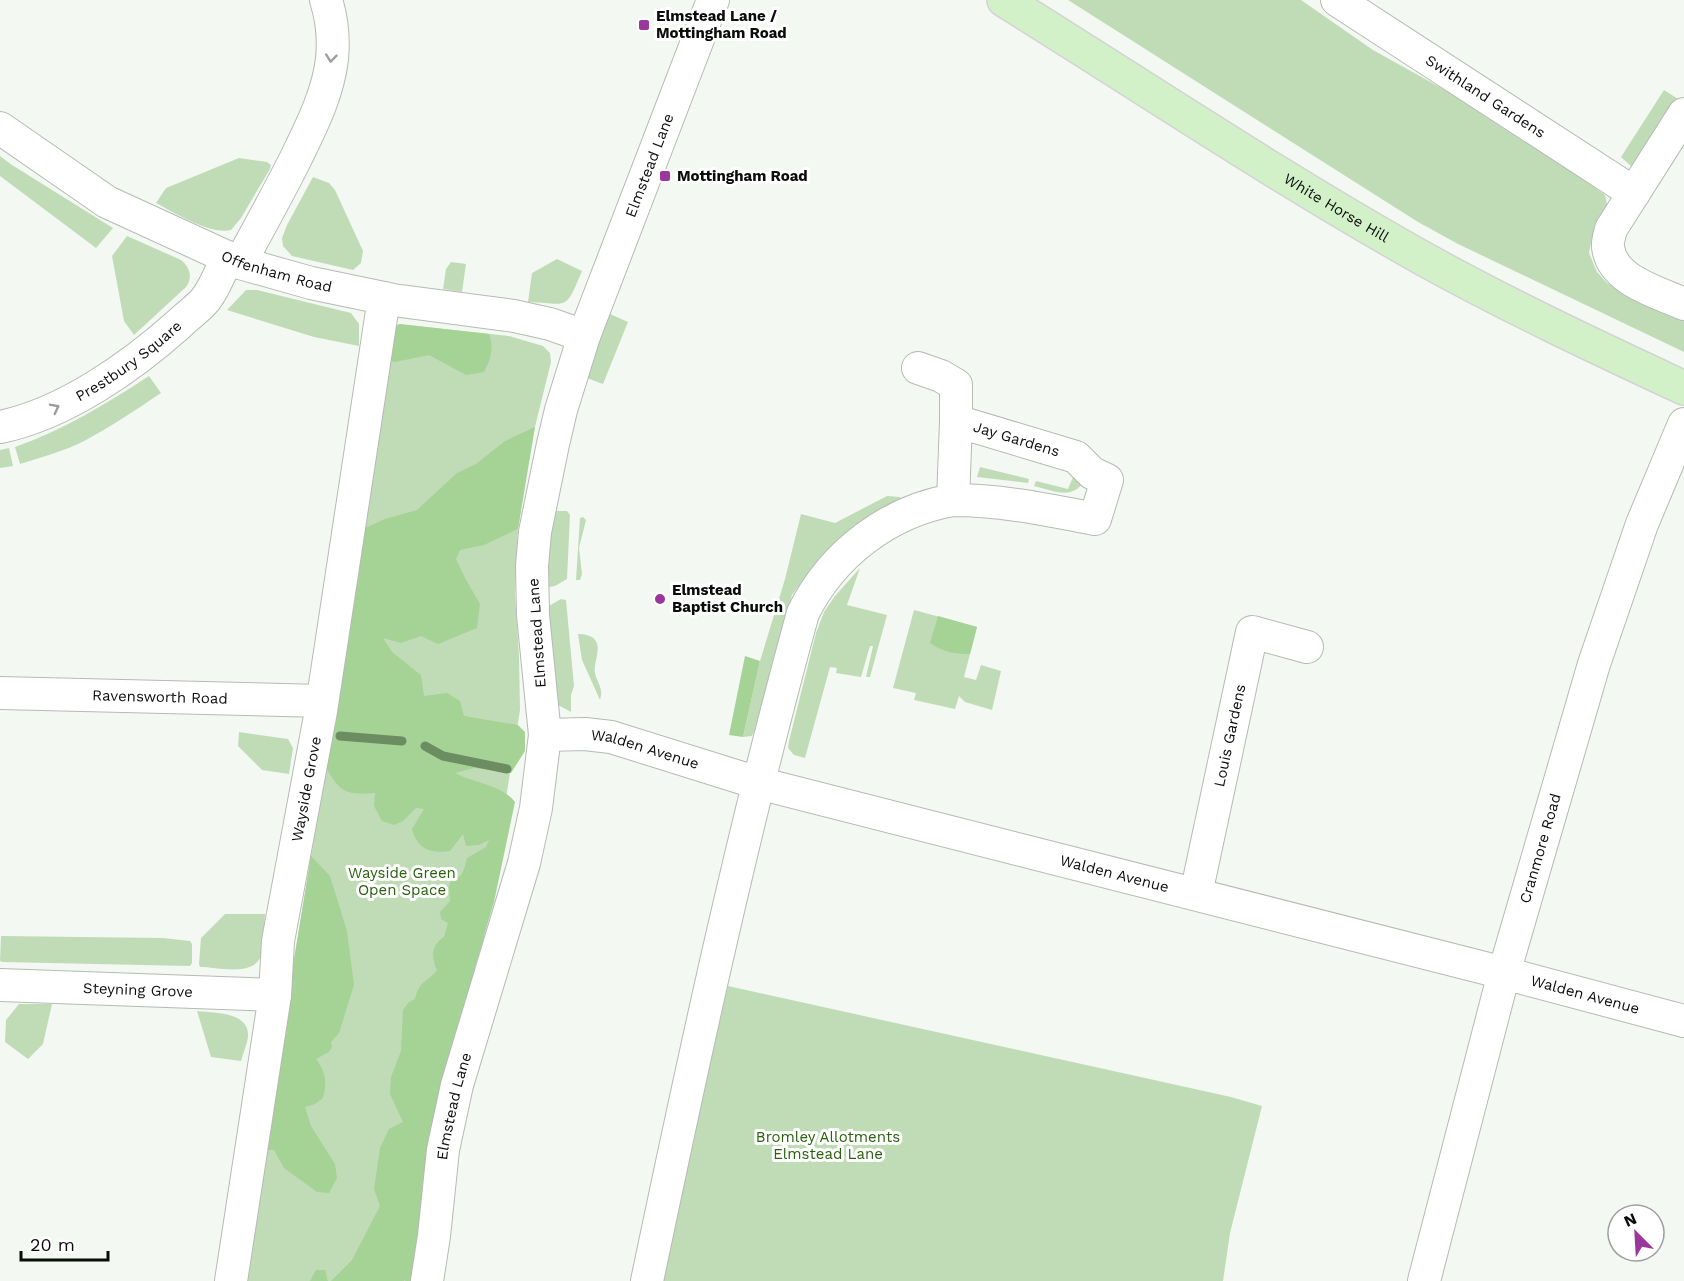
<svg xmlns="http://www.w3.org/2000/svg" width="1684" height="1281" viewBox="0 0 1684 1281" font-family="'Work Sans',sans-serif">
<rect width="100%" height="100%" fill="#f3f8f2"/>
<path fill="#c0dcb7" d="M1068,0H1301L1373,50L1497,119L1605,195L1607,204L1606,212L1593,233L1589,253L1597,272L1607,283L1684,319V352L1458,244L1418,222Z
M1664,90L1678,99L1636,164L1631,166L1621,157Z
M0,156L12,165L113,228L96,248L0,176Z
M239,158L267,162L271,165L270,169L241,218L231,230C210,235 175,213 156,203L166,188Z
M313,177L329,183L335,190L363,251L361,263L353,270L292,256L283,246L282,238L287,225Z
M127,236L181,260C190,267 193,278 186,287L134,335L124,321L112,256Z
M557,259L582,271C565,311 570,304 528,302L532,273Z
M451,262L466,264L462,292L443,289L446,269Z
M246,290H257L351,313L359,324V346L314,337L227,310Z
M610,314L628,322L603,384L584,377L606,315Z
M399,324L509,336L543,346L550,353L551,362L530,447L518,529L515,593L519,656L520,710L483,943L476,963L418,1193L405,1281H243L287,1001L334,719L386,360Z
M149,376L161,393C137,409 112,426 86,440C65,451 42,457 20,464L15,447C63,430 106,404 149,376Z
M9,448L13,466L0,468V450Z
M980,467L1029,479L1028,483L977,477Z
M1076,470L1085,479C1074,501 1054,491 1034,486L1036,481L1068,489Z
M887,496L900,497L901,502L856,528L819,559L792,595L776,649L755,729L752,736L743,737L760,661L785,579L801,514L835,523Z
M553,511H567L570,515L567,579L555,586L544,588Z
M583,517L586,520L579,548L582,574L580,580H576L580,518Z
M860,568L847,605L887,615L870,677H866L873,646H870L861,677L836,673L837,668L830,667L805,758L794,755L788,748L789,741L816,633L824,612L835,596Z
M561,599L566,600L574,686L571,695V712L558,705L555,699L547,607Z
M914,610L977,627L964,677L976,680L981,665L1001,671L992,710L965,702L959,696L955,709L914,700L916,693L893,688Z
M578,634C583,634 592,635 595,640C602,648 593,663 595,673C597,683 604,688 600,700L582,660Z
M239,732L288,739L293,748L289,774L262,770L238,746Z
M225,914H265C264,927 265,944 261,956C253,977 217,967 200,967L199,964L201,938Z
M1,936L163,938L190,941L192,944V963L190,966L2,962L0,961Z
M728,986L1231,1097L1262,1106L1230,1233L1223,1281H657Z
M19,1004H52L43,1044L28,1059L5,1042L6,1020Z
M197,1011C213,1013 250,1011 248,1037C247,1045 243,1053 241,1061L211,1057Z"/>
<path fill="#a5d295" d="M399,324L489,334C494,348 491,359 484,372L466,375L429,355L395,362L386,360L391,330Z
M535,427L518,529L484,545L460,550L456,559L465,578L480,604L477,628L438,644L421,636L401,643L383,638L392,652L421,675L424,696L447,693L460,701L464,716L518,725L525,732V751L511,773L474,768L455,773C474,783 502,785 515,802L494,902L476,963L443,1093L415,1281H405V1278L404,1281H331L352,1260L380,1206L374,1189L380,1148L389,1129L403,1122L390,1094L391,1077L401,1051L403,1010L409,1002L415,999C420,979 427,983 437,970C431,957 431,945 444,937L448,923L441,919L440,912L450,901L449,886L451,881C463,877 464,870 467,858L486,847L489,840L479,845L466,846L463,834L450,851C431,854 417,849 412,829L424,809L416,808L403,821L394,825L382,821L374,806L375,793C346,795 341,793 326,768L363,529L385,519L417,510L457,473L476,464L505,441Z
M938,616L977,627L970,654C955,654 943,652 930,643Z
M745,656L760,661L743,737L729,735Z
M311,856L330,876L347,931L354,985L339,1033L331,1042L332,1047L329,1052L316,1059C326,1072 327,1083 323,1098L315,1104L305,1107L311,1126L335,1164L337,1178L329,1193L317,1192L284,1168L274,1150H263Z
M316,1270H325L328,1281H310Z"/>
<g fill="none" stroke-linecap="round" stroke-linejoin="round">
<path stroke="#6c8c61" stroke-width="9" d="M340,736L402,741
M425,746L443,756L507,769"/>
<g stroke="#b5bab4" stroke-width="34">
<g id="minor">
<path id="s1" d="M1337,0L1634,193"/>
<path d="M1684,114L1611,229C1610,234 1607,242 1608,247C1612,281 1658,292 1684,304"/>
<path id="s2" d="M0,128L107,202L240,263L311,283L393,300L514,316L550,324L584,336"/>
<path d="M240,263C259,228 278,194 296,158C311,127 328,94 332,59C334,39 332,19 326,0"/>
<path d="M918,368L941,376L956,385V421"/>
<path id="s3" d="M0,427C64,414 131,367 179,324C187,316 199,308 206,299C215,287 221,271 227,258"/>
<path id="s4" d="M0,693L322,701"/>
<path id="s5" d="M545,735L585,734L611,737L758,783L1504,973L1684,1021"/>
<path id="s6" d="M1196,894L1252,632L1307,647"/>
<path id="s7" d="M0,985L275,995"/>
<path id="s8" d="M231,1281L275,995L278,941L321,711L384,298"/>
<path id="s9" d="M427,1281L434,1236L443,1150L457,1085L524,863L536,808L545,735L533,615L532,566L535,532L553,444L561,410L584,336L713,0"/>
<path id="s10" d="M647,1281C694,1057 742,834 803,613C832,554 889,511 953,500L956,421L1076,457L1092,473L1107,480L1095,519C1048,510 1002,500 953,500"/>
<path id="s11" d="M1424,1281L1504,973L1594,664L1642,524L1684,424"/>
</g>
</g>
<g stroke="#d3d3d3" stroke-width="36">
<g id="major">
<path id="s12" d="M1004,0C1144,87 1281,179 1424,259C1509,306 1596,347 1684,388"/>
</g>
</g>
<use href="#minor" stroke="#fff" stroke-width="32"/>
<use href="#major" stroke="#d3f1c8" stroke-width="33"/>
</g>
<defs><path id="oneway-chevron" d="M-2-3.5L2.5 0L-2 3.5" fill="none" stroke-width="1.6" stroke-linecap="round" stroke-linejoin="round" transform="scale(1.5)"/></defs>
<g stroke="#9d9e9d">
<use href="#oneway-chevron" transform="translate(331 58) rotate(96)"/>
<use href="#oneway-chevron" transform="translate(55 408) rotate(-27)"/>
</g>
<g fill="#9b379c" stroke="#fff" stroke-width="2">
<rect x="638" y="19" width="12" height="12" rx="3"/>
<rect x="659" y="170" width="12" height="12" rx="3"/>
<circle cx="660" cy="599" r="6"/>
</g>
<g text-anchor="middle" stroke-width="6" stroke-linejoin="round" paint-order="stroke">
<g font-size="15" font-weight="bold" fill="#0b0d0b" stroke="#fff" text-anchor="start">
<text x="656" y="21">Elmstead Lane /<tspan x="656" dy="17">Mottingham Road</tspan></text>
<text x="677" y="181">Mottingham Road</text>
<text x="672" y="595">Elmstead<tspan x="672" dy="17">Baptist Church</tspan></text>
</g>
<g font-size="15" fill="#0b0d0b" stroke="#fff">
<text dy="5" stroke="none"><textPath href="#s1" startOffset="177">Swithland Gardens</textPath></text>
<text dy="5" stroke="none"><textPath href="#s9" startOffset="1149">Elmstead Lane</textPath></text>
<text dy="5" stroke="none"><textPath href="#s12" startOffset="392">White Horse Hill</textPath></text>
<text dy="5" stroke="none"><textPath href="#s2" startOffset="314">Offenham Road</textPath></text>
<text dy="5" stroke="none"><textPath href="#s3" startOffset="146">Prestbury Square</textPath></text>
<text dy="5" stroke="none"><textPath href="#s10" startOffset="1023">Jay Gardens</textPath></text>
<text transform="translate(537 633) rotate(-94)" y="5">Elmstead Lane</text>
<text dy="5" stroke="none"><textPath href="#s4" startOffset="160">Ravensworth Road</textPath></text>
<text dy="5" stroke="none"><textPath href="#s6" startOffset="162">Louis Gardens</textPath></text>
<text dy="5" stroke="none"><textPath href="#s5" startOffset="102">Walden Avenue</textPath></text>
<text dy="5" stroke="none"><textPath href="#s8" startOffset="498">Wayside Grove</textPath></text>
<text dy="5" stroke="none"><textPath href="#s11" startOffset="448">Cranmore Road</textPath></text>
<text dy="5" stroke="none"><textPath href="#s5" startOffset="588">Walden Avenue</textPath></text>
<text dy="5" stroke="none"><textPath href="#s7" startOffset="138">Steyning Grove</textPath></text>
<text dy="5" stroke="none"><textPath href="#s5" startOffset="1074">Walden Avenue</textPath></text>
<text dy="5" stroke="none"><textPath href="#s9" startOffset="177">Elmstead Lane</textPath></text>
</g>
<g font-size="15" fill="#2a610d" stroke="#fff">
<text x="402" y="878">Wayside Green<tspan x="402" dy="17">Open Space</tspan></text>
<text x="828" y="1142">Bromley Allotments<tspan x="828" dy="17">Elmstead Lane</tspan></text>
</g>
</g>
<g transform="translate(1636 1233) rotate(336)"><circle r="28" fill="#ffffff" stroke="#9d9e9d" stroke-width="1.5"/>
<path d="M0-4.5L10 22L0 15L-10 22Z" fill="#9b379c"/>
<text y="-9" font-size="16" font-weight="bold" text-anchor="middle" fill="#0b0d0b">N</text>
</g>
<path d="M21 1251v9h87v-9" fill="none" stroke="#0b0d0b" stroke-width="3"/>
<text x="30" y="1251" font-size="18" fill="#0b0d0b" stroke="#ffffff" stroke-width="4.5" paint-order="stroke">20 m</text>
</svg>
